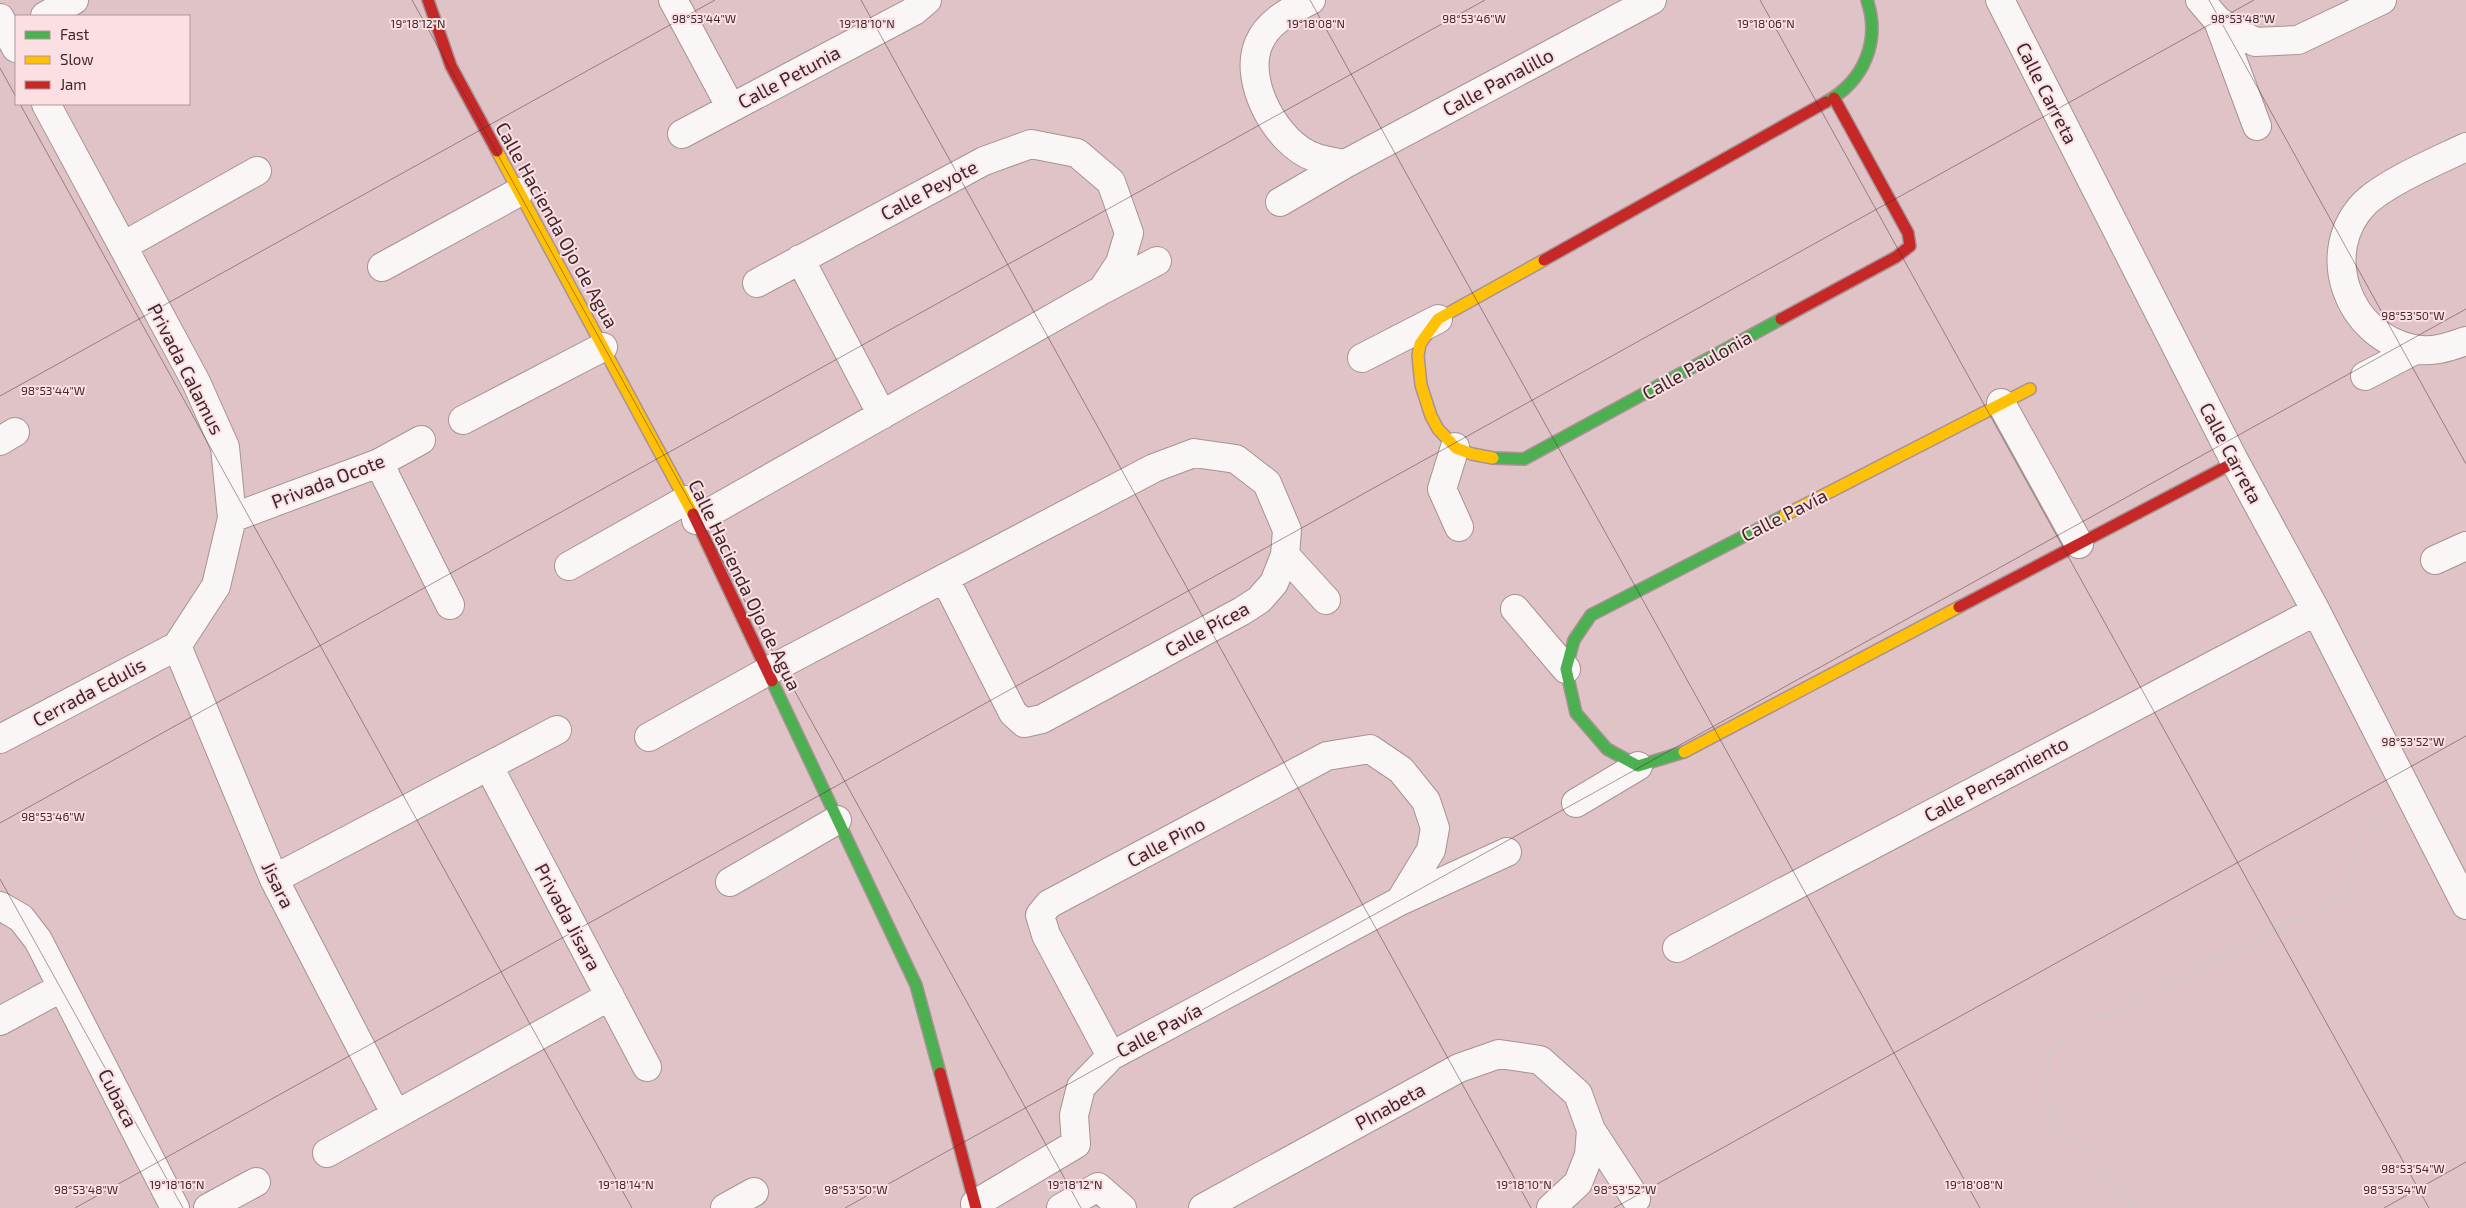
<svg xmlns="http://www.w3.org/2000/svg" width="2466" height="1208" viewBox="0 0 2466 1208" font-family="'Exo 2',sans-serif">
<rect width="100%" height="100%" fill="#dfc3c6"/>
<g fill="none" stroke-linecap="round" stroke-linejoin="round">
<g stroke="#a79294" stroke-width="30">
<path id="street" d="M673,0L731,108
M1311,0C1292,10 1268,21 1259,43C1242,81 1277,144 1314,157C1324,161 1335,162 1345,164L1652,0
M2000,0L2235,462L2316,611L2466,905
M2200,0L2218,21L2255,42L2298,40L2382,0
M45,16L74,0
M0,18L16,48
M2218,21L2257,126
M682,134L914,11L927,0
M2466,147C2437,161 2389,181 2366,202C2316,251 2348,337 2414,349C2432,353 2449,347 2466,341
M1280,202L1345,164
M123,246L257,171
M800,259L882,415
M382,267L519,192
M1104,289L1157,261
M1362,358L1438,319
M2365,376L2415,350
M2001,403L2079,544
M463,420L603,347
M0,441L15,432
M1455,447L1442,489L1459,527
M379,463L450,605
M232,518L379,463L421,440
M696,520L1102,290L1120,263L1129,233L1111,182L1077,153L1031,144L984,161L757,283
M1285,555L1326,600
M2435,560L2466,546
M569,566L686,500
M1515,609L1566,669
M177,646L274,879L396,1115
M649,737L766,672L1154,468L1194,453L1236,459L1267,483L1287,530L1285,555L1274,583L1259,600L1242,611L1042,719L1024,723L1013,713L945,579
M0,739L177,646L216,586L232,518L225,447L196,382L46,104
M489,767L647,1067
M1576,803L1638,766
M274,879L557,730
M730,882L837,820
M1400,901L1507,852
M0,906L21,918L38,940L175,1208
M1677,948L2316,611
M0,1021L61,988
M1591,1130L1636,1199
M327,1153L610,996
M975,1204L1076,1144L1074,1115L1081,1087L1111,1056L1400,901L1431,850L1435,828L1426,801L1401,770L1370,749L1327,756L1049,904L1040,915L1046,935L1111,1056
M208,1208L256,1182
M725,1208L754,1192
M1061,1208L1098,1187L1122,1208
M1203,1208L1459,1068L1499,1054L1540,1060L1578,1094L1591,1130L1589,1155L1578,1183L1551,1208"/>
</g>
<g stroke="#a79294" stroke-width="14">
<path id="fast" d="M1826,102C1864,81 1881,41 1867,0
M1493,458L1524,459L1781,319
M772,681L916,985L940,1073
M1684,752L1638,766L1607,749L1576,713L1566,669L1574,640L1591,615L1785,515"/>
</g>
<g stroke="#a79294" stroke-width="14">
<path id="slow" d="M497,151L693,514
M1493,458L1472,454L1456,448L1438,429L1431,416L1421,385L1418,356L1420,344L1438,319L1544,260
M1785,515L2030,389
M1684,752L1959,607"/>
</g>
<g stroke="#a79294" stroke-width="14">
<path id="jam" d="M428,0L451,66L497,151
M1544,260L1826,102
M1781,319L1896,257L1910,246L1908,233L1834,98
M693,514L772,681
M1959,607L2235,462
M940,1073L976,1208"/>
</g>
<path stroke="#d1c9c9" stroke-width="3" stroke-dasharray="4 4" stroke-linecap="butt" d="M2134,1208L2084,1147L2054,1124L2046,1090L2050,1052L2097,1019L2344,896L2362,828L2381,818"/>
<use href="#street" stroke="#faf6f6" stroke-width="28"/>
<use href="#fast" stroke="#4caf50" stroke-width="11"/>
<use href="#slow" stroke="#ffc107" stroke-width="11"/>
<use href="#jam" stroke="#c62828" stroke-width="11"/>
</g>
<path fill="none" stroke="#3d282c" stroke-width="1" stroke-opacity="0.45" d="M412,0L1081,1208M861,0L1531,1208M1310,0L1980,1208M1760,0L2429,1208M2209,0L2466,464M0,68L16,97M20,104L632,1208M0,396L715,0M0,823L1485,0M0,879L183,1208M75,1208L2254,0M845,1208L2466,309M1614,1208L2466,736M2384,1208L2466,1162"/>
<g text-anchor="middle" stroke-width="4" stroke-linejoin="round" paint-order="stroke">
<g font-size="19" fill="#3d282c" stroke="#fbdfe3">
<text transform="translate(789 77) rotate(-28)" y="7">Calle Petunia</text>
<text transform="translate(1498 82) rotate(-28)" y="7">Calle Panalillo</text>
<text transform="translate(2047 93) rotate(63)" y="7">Calle Carreta</text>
<text transform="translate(929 190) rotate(-28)" y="7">Calle Peyote</text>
<text transform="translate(557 225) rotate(61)" y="7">Calle Hacienda Ojo de Agua</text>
<text transform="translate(1697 365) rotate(-29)" y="7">Calle Paulonia</text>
<text transform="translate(186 369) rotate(63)" y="7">Privada Calamus</text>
<text transform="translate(2231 453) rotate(62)" y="7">Calle Carreta</text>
<text transform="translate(328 481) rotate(-21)" y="7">Privada Ocote</text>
<text transform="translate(1784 515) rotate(-27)" y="7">Calle Pavía</text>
<text transform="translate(745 585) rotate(64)" y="7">Calle Hacienda Ojo de Agua</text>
<text transform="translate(1207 629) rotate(-29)" y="7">Calle Pícea</text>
<text transform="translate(89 692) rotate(-28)" y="7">Cerrada Edulis</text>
<text transform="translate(1996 779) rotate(-28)" y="7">Calle Pensamiento</text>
<text transform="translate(1166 842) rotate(-28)" y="7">Calle Pino</text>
<text transform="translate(278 885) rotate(64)" y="7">Jisara</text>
<text transform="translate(568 917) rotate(62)" y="7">Privada Jisara</text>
<text transform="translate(1159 1030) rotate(-28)" y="7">Calle Pavía</text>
<text transform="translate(118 1098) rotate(63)" y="7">Cubaca</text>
<text transform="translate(1390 1106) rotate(-29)" y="7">PInabeta</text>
</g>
</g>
<g font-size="12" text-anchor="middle" fill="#3d282c" stroke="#fbdfe3" stroke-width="4" stroke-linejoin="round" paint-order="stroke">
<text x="2243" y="23">98°53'48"W</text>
<text x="704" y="23">98°53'44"W</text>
<text x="1474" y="23">98°53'46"W</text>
<text x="418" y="28">19°18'12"N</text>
<text x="867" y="28">19°18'10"N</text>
<text x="1316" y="28">19°18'08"N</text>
<text x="1766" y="28">19°18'06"N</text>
<text x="2413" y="320">98°53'50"W</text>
<text x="53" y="395">98°53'44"W</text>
<text x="2413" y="746">98°53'52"W</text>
<text x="53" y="821">98°53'46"W</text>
<text x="2413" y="1173">98°53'54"W</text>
<text x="177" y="1189">19°18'16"N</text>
<text x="626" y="1189">19°18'14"N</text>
<text x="1075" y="1189">19°18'12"N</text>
<text x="1524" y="1189">19°18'10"N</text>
<text x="1974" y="1189">19°18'08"N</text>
<text x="86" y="1194">98°53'48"W</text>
<text x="856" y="1194">98°53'50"W</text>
<text x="1625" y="1194">98°53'52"W</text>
<text x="2395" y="1194">98°53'54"W</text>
</g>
<rect x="15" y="15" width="175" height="90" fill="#fbdfe3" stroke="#af969a"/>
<rect x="25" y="31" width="25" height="8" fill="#4caf50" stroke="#af969a"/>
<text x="60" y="40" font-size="15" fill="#3d282c">Fast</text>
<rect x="25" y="56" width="25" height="8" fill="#ffc107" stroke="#af969a"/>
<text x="60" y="65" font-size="15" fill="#3d282c">Slow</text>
<rect x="25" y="81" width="25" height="8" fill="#c62828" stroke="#af969a"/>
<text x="60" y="90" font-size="15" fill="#3d282c">Jam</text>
</svg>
